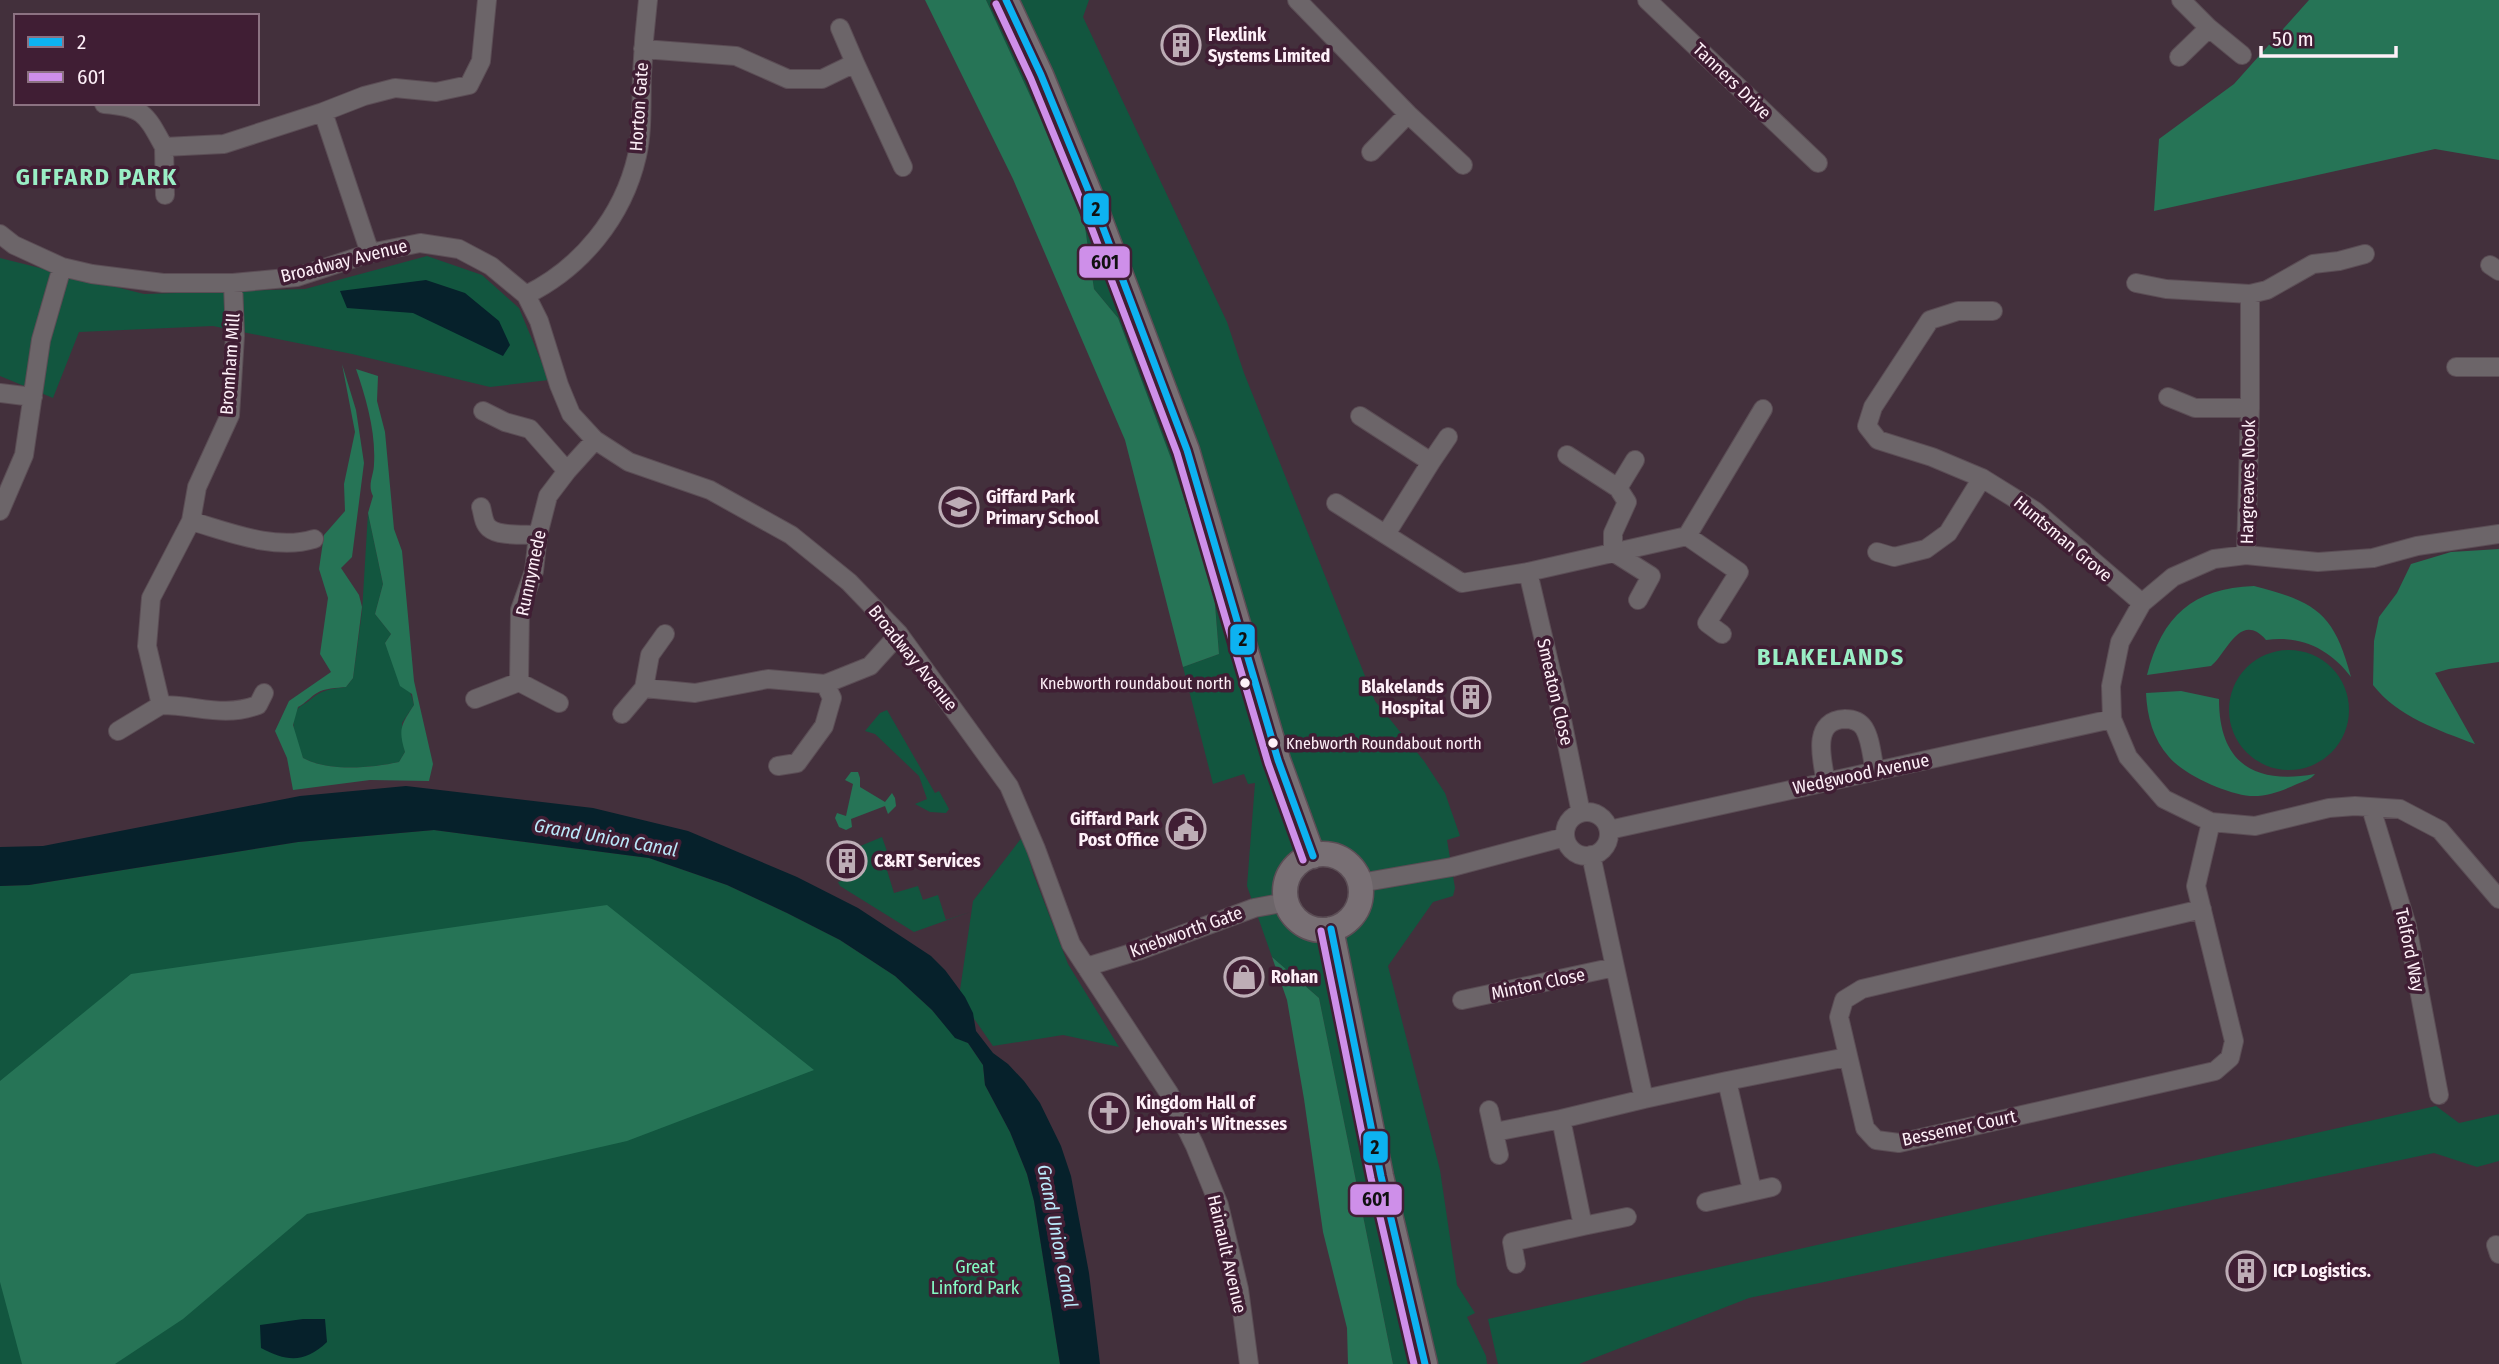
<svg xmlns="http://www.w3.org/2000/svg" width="2499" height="1364" viewBox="0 0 2499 1364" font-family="'Fira Sans Condensed',sans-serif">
<rect width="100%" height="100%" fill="#43303c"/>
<path fill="#12563f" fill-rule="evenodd" d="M986,0H1089L1083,17L1227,322L1244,373L1375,701L1424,761L1445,793L1460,836L1447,840L1455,888L1453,896L1433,902L1388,966L1440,1170L1457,1285L1475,1313L1467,1317L1486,1356L1487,1364H1393L1319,998L1272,957L1247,886L1255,783L1248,784L1244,774L1213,784L1183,667L1219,654L1214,592L1172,461L1118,318L1094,289L1085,227L1039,115ZM1323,855C1374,862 1372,929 1323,930C1310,930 1299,923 1291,913C1281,897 1285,871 1303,861C1308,857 1317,856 1323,855Z
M427,256L482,275L519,308L549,380L490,387L352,354L213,326L79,332L53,398L0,376V258L144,294L305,289Z
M368,513L383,584L375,614L391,634L385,643C393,664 410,683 414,705L402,723L405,752L399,762C370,768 329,772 303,758C298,744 288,724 297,710C300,705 306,704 310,700C321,690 330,689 346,687L353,678L362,612Z
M2229 710a60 60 0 1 1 120 0a60 60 0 1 1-120 0Z
M887,710L935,793L939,791L949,809L946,813L930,812L915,804L927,799L919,776L875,734L865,731L880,713Z
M434,830L649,858L727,885L787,913L840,940L895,976L932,1010L955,1037L968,1043L983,1065L985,1085L1010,1132L1027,1174L1034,1201L1060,1364H0V886L29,885L298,842Z
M1023,836L1033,873L1068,964L1119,1047L1063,1035L993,1046L959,997L973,901Z
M882,837L888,854L886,867L894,893L918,886L923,900L938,895L946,920L970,912L914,932L840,886L838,882L846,879L844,872L859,867L853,849Z
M2436,1106L2459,1123L2499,1114V1161L2477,1167L2434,1153L1749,1298L1579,1364H1498L1488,1319Z"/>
<path fill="#267456" d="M925,0H986L1039,115L1085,227L1094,289L1118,318L1172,461L1214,592L1219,654L1183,667L1125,440L1013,179Z
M2309,0H2499V160L2435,149L2154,211L2159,139L2234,84Z
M342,364L356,410L364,463L352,557L341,568L359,595L362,607L353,678L346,687C336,688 325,688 317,693C310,697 306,703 298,707L293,725L303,758C329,772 371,768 399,762L405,752C398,729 401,725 414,705L412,694L400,686L385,643L391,634L375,614L383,584L368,513L373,496C367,485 374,475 374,464C376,432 366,398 356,369L378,376L377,401L385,432L394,529L402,551L414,681L433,764L429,781L370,780L293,790L287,758L275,731L289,701L331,672L320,654L328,598L319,569L324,535L345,511L344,484L355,432Z
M2499,549V662L2449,669L2435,673L2475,744C2438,730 2398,717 2373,685L2374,641L2379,617L2397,593L2411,564L2451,552Z
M2254,586C2316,602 2334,613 2351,677C2330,649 2301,635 2266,640C2240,610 2226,655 2211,666L2147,675C2162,616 2193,588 2254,586Z
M2181,691L2219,699C2219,763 2254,785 2315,774C2310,780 2304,781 2297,784C2282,791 2267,797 2250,796C2227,794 2184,775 2169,757C2153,739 2147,716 2146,693Z
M851,772H858L860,778V787L885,802L892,793L895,798L896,806L888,814L885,806L851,819L852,827L846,830L839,827L835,818L837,813L846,816L853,784L845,780Z
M607,905L814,1070L627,1141L307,1214L183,1319L115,1364H22L0,1282V1081L131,974Z
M1272,957L1319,998L1393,1364H1348L1347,1328L1323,1232L1304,1099L1287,1000Z"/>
<path fill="#06212b" d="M426,280L465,293L499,321L510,345L503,356L413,313L347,308L340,291Z
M406,786L593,808L688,831L797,877L858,908L931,956L945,970L965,997L973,1013L976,1031L993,1053L1008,1064L1024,1081L1040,1103L1061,1146L1071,1176L1089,1273L1100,1364H1060L1034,1201L1027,1174L1010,1132L985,1085L983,1065L968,1043L955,1038L932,1010L895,976L840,940L787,913L727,885L649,858L434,830L298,842L29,885L0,886V847L43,846L300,796Z
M303,1319H325L327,1342C305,1363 287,1362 261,1348L260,1325Z"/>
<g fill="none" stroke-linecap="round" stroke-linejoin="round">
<g stroke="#5b4d55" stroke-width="20">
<path id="street" d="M1297,0L1408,114L1463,165
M1647,0L1818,163
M840,28L855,63
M2209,28L2242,55
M643,49L736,56L788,79H822L855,63L903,167
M2179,57L2209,28L2181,0
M104,104C144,107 146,114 164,147L224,144L323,112
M164,147L165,195
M1371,152L1408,114
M0,234L14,245L62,267L92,274L163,283H233L297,277L370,253L420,243L459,249L491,266L526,295L539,321L559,385L571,414L595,440L629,462L710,490L791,535L849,582L899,634L1009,786L1036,849L1071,944L1169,1093L1195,1146L1219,1205L1239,1289L1249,1364
M370,253L323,112L364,96L395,88L436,92L469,85L481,61L487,0
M2490,265L2499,271
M2136,283L2166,289L2250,294
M526,295C581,268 623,217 637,156C643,131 641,102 642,75C643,50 645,25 648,0
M2456,367H2499
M0,393L33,397
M2168,397L2195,408H2250V294L2267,290L2313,264L2339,261L2365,254
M483,411L505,422L530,429L567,471
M1360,416L1431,462L1386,534
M1567,455L1618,488L1635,460
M1431,462L1448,437
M1982,478L2035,511L2142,603
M1618,488L1627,502L1613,533V552L1651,576L1638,600
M1336,503L1462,583L1528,572
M481,507C483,513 483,523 489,528C499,537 525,534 538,535
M0,511L24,455L41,340L62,267
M191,521C229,532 275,551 314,539
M1687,536L1763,409
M1877,552L1894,557L1926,549L1948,533L1982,478L1932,457L1878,440L1867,426L1873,407L1930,320L1958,311H1993
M2246,555L2250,408
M519,682L559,703
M644,688L650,655L665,634
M475,699L519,682L520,610L534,571L538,535L548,496L567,471L595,440
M161,705C198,705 222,718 258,705L264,693
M622,714L644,688L695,693L768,679L825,684L870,666L899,634
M2112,719L2111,686L2120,642L2142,603L2173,577L2214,559L2246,555L2318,562L2373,558L2417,546L2499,534
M118,731L161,705L147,646L151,598L191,521L197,487L230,415L235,336L233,283
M778,766L797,763L824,726L832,698L825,684
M1826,782C1822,760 1811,720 1845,719C1853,719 1860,722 1864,728C1871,739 1872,758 1875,771
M2371,808L2407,926L2439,1095
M1565 834a22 22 0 1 1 44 0a22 22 0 1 1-44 0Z
M1581,813L1559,705L1528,572L1687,536L1739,572L1707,623L1722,634
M1609,830L2112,719L2128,757L2164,799L2211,822L2255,826L2329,808L2355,806L2400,809L2440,830L2499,899
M1591,855L1615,967
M1360,883L1452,867L1565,837
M2202,909L1862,989L1844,1000L1839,1017L1865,1128L1876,1140L1899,1143L2215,1071L2230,1058L2234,1041L2196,886L2211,822
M1086,967L1138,951L1254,908L1287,902
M1462,1000L1615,967L1644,1099L1561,1119L1583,1226L1512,1242L1516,1264
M1727,1081L1847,1057
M1644,1099L1727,1081L1752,1190
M1489,1110L1499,1155
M1495,1132L1561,1119
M1706,1202L1772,1187
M1583,1226L1627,1217
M2496,1245L2499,1254"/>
</g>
<g stroke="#5b4d55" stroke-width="27">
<path id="secondary" d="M1006,0L1041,75L1096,209L1187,450L1278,760L1313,856
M1285 892a38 38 0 1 1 76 0a38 38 0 1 1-76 0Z
M1331,929L1381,1176L1425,1364"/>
</g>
<use href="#street" stroke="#6c6569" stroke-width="18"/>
<use href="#secondary" stroke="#786f74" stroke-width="24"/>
<g stroke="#401e34" stroke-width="12">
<path id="bus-1" d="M1006,0L1041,75L1096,209L1187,450L1278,760L1313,856
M1331,929L1381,1176L1425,1364"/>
</g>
<g stroke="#401e34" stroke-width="12">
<path id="bus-2" d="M996,4L1031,79L1086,213L1177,453L1268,763L1303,860
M1321,931L1371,1178L1414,1364"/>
</g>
<use href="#bus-1" stroke="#0db2f1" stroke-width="7"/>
<use href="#bus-2" stroke="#ce8fe9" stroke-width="7"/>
</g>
<defs>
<g id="building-ring" transform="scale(2.0125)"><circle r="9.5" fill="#401e34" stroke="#bdadb6" stroke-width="1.5"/><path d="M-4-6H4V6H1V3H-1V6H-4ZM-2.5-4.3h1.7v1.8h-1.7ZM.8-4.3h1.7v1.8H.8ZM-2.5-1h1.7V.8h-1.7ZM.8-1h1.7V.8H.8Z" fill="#bdadb6"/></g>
<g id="school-ring" transform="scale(2.0125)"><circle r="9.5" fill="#401e34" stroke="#bdadb6" stroke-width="1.5"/><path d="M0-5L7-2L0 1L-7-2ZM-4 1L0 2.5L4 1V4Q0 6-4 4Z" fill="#bdadb6"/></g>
<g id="civic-ring" transform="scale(2.0125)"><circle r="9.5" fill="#401e34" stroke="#bdadb6" stroke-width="1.5"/><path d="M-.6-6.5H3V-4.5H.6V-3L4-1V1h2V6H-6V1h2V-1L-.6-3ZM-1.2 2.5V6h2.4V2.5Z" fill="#bdadb6"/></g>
<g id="shop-ring" transform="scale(2.0125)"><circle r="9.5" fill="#401e34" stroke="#bdadb6" stroke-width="1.5"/><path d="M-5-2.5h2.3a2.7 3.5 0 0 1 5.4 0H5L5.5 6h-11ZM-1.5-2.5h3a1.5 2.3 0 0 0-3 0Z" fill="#bdadb6"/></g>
<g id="church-ring" transform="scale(2.0125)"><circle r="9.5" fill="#401e34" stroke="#bdadb6" stroke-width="1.5"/><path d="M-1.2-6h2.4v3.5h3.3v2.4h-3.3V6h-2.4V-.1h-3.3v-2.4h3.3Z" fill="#bdadb6"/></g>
</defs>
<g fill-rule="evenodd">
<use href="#building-ring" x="1181" y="45"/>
<use href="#school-ring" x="959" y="507"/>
<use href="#building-ring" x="1471" y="697"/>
<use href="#civic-ring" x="1186" y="829"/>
<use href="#building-ring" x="847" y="861"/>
<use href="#shop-ring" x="1244" y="977"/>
<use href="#church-ring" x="1109" y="1113"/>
<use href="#building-ring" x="2246" y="1271"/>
</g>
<g fill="#fef0f8" stroke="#401e34" stroke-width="2.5">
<circle cx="1245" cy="683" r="6"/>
<circle cx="1273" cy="743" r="6"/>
</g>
<g text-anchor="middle" stroke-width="7" stroke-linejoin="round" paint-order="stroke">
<g font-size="16" fill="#fef0f8" stroke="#401e34" text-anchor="end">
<text x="1232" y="689">Knebworth roundabout north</text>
<text x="1286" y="749" text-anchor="start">Knebworth Roundabout north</text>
</g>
<g font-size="18" font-weight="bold" fill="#fef0f8" stroke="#401e34" text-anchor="start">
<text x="1208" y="41">Flexlink<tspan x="1208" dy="21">Systems Limited</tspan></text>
<text x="986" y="503">Giffard Park<tspan x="986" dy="21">Primary School</tspan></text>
<text x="1444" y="693" text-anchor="end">Blakelands<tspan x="1444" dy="21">Hospital</tspan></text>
<text x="1159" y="825" text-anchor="end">Giffard Park<tspan x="1159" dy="21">Post Office</tspan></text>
<text x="874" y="867">C&amp;RT Services</text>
<text x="1271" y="983">Rohan</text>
<text x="1136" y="1109">Kingdom Hall of<tspan x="1136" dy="21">Jehovah's Witnesses</tspan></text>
<text x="2273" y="1277">ICP Logistics.</text>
</g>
<g font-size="18" fill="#fef0f8" stroke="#401e34">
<text transform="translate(1732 81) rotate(44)" y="6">Tanners Drive</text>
<text transform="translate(639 107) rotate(-86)" y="6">Horton Gate</text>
<text transform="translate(344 261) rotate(-14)" y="6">Broadway Avenue</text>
<text transform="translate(230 364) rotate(-86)" y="6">Bromham Mill</text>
<text transform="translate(2248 482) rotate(-89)" y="6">Hargreaves Nook</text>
<text transform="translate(2063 539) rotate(40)" y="6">Huntsman Grove</text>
<text transform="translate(531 573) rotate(-78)" y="6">Runnymede</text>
<text transform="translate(913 658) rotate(51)" y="6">Broadway Avenue</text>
<text transform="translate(1555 692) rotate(77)" y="6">Smeaton Close</text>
<text transform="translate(1861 774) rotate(-12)" y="6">Wedgwood Avenue</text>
<text transform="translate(1186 932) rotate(-20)" y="6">Knebworth Gate</text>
<text transform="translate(2410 950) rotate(78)" y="6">Telford Way</text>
<text transform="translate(1538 984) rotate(-12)" y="6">Minton Close</text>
<text transform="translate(1959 1128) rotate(-12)" y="6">Bessemer Court</text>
<text transform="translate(1227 1254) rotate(77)" y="6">Hainault Avenue</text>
</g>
<g font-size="18" fill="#84fbc4" stroke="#401e34">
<text x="975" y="1273">Great<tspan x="975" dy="21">Linford Park</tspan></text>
</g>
<g font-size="19" font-style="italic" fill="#bae9fa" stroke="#401e34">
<text transform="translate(606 837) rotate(10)" y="7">Grand Union Canal</text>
<text transform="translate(1058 1236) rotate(79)" y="7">Grand Union Canal</text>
</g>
<g font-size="24" font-weight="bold" letter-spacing="2" fill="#9aeec5" stroke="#401e34">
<text x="97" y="185">GIFFARD PARK</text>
<text x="1831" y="665">BLAKELANDS</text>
</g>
</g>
<g stroke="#401e34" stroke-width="2.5">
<rect x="1082" y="192" width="28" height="34" rx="7" fill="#0db2f1"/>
<rect x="1078" y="245" width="53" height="34" rx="7" fill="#ce8fe9"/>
<rect x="1229" y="623" width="27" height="33" rx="7" fill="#0db2f1"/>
<rect x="1362" y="1130" width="27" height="34" rx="7" fill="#0db2f1"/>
<rect x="1349" y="1183" width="54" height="33" rx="7" fill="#ce8fe9"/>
</g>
<g font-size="19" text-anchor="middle" font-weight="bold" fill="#111">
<text x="1096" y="216">2</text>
<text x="1105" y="269">601</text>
<text x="1243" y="646">2</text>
<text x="1375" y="1154">2</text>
<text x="1376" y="1206">601</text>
</g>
<rect x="14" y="14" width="245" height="91" fill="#401e34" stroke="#8c7282" stroke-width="2"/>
<rect x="28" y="37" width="35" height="10" fill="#0db2f1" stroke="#8c7282" stroke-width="2"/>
<text x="77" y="49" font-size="21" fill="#fef0f8">2</text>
<rect x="28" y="72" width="35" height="10" fill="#ce8fe9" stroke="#8c7282" stroke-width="2"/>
<text x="77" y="84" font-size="21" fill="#fef0f8">601</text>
<path d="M2261 46v10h135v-10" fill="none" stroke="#fef0f8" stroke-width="3.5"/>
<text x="2272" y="46" font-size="21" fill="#fef0f8" stroke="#401e34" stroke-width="5" paint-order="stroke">50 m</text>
</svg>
